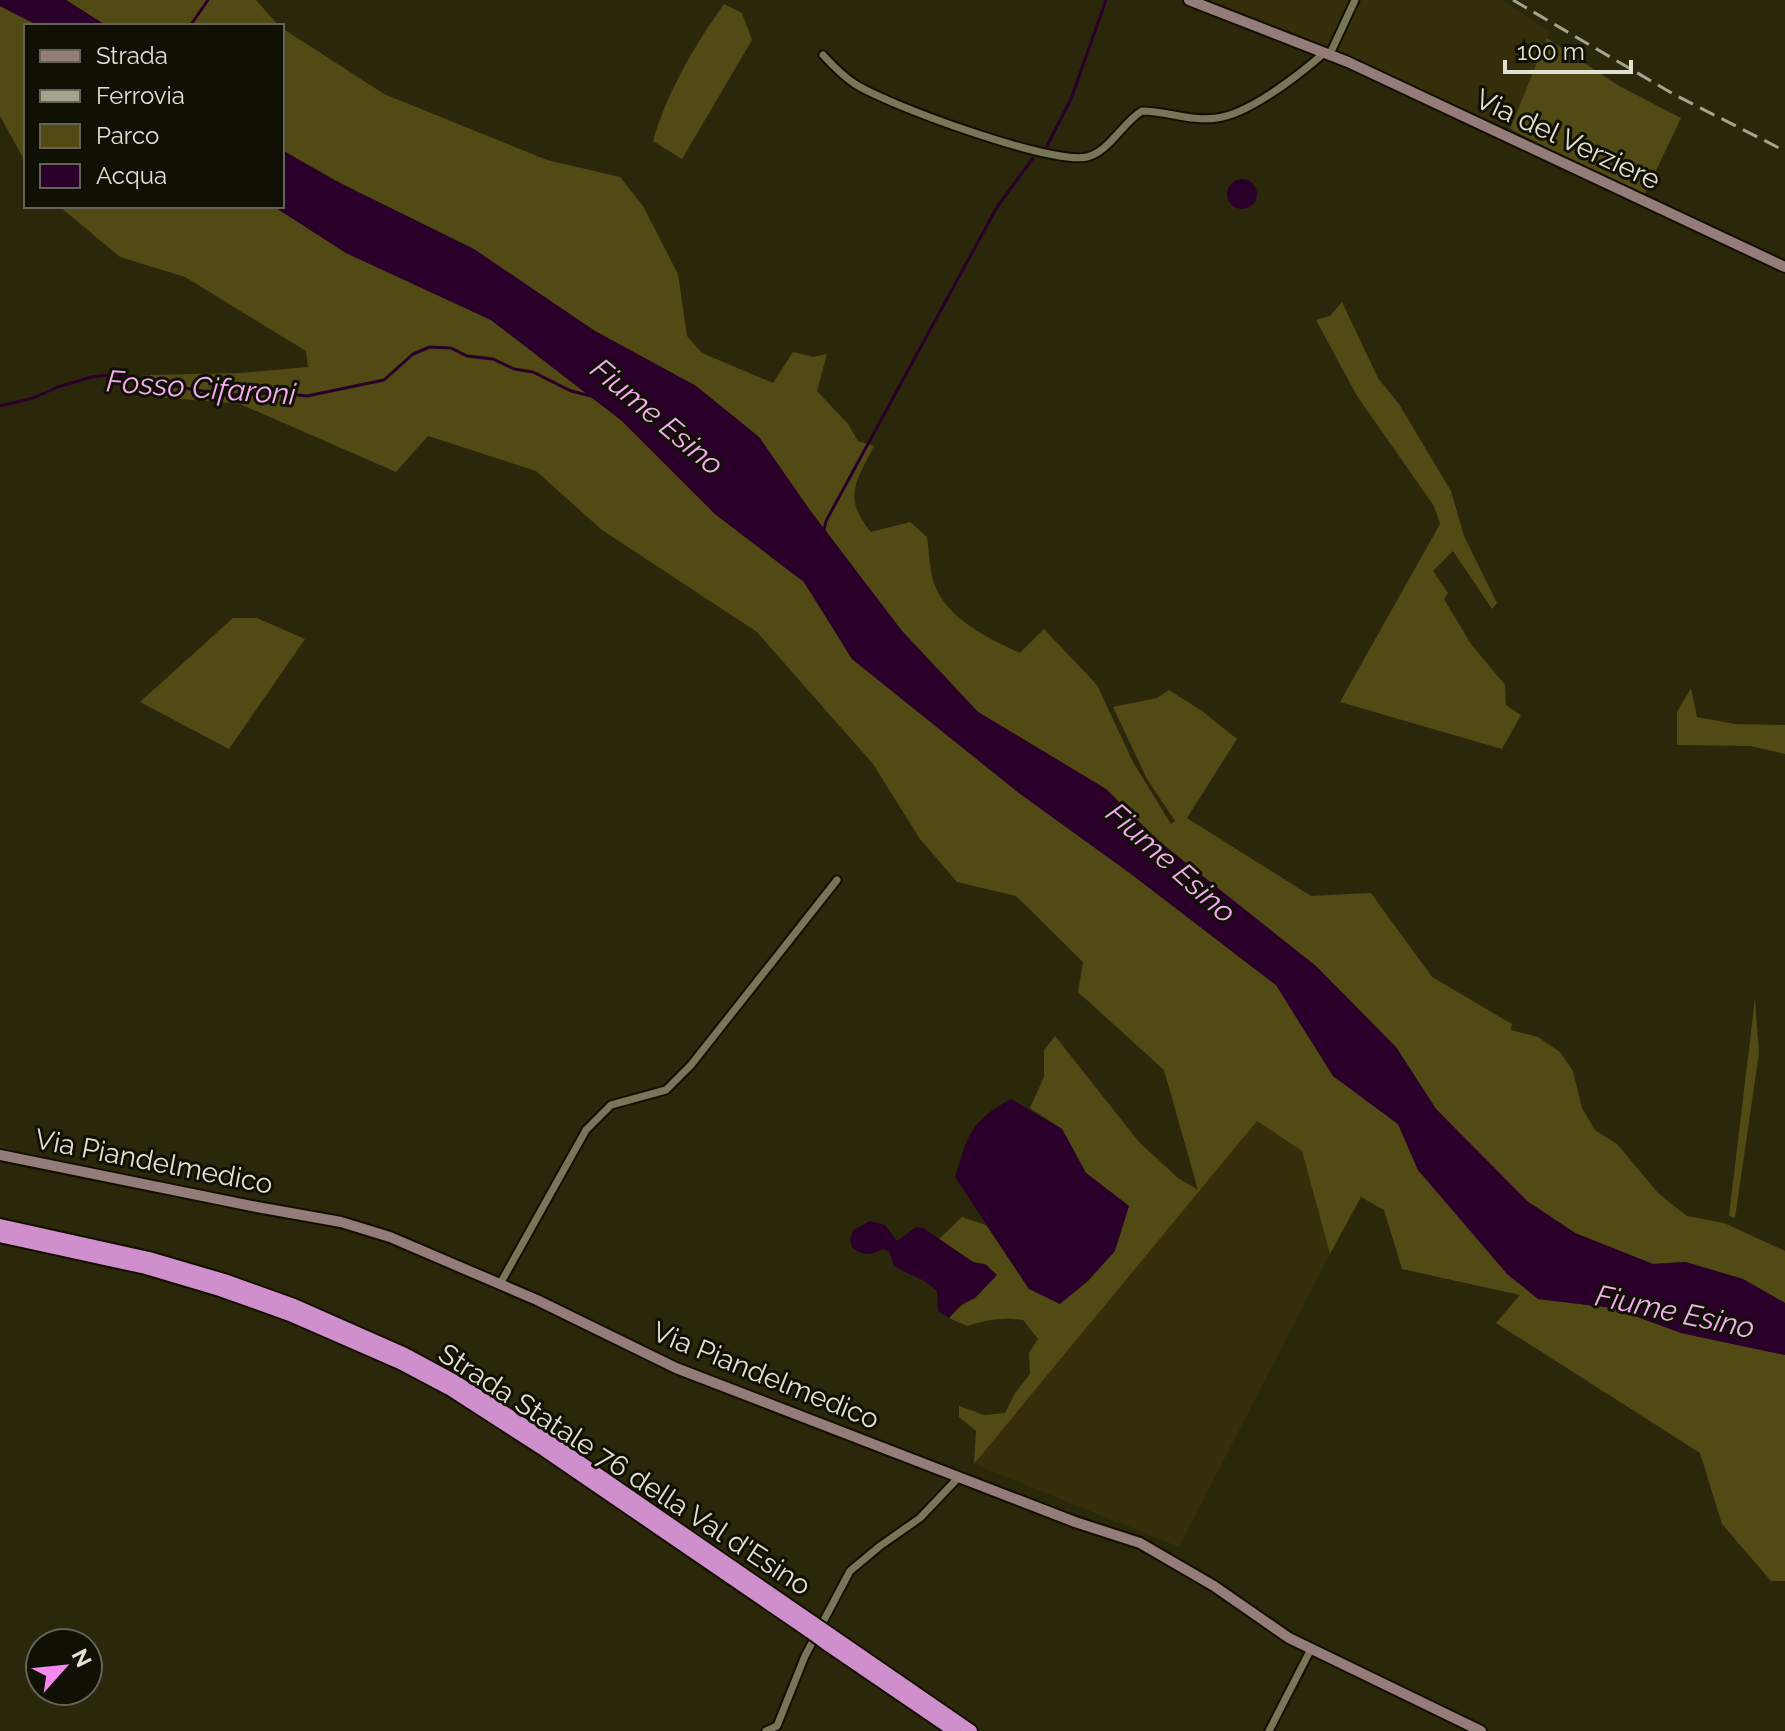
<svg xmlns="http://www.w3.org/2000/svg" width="1785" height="1731" viewBox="0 0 1785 1731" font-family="Raleway,sans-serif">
<rect width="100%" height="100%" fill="#2b270b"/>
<path fill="#342f0a" d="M1201,0H1502L1550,32L1510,129L1338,53Z
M1256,1121L1302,1151L1330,1254L1179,1547L974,1464Z"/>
<path fill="#514a14" d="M66,0H256L279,26H107Z
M724,4L742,13L752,40L682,159L653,141C667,92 695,45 724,4Z
M0,6L39,26H26V163L0,116Z
M282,28L384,94L547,160L620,177L643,206L678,274L687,336L702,353L773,383L793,352L813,357L827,354L817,391L848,424L858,441L874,446C856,482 842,497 871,532L910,522L927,537C929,550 929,563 932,576C941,616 985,637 1020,653L1044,629L1097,685L1133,762L1171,824L1175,821L1147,779L1113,707L1157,698L1169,690L1202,711L1237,739L1187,818L1311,896L1371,893L1432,977L1512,1024L1511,1030L1538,1037L1560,1052L1573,1071L1582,1108L1595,1130L1617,1144L1659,1194L1687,1216L1724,1223L1785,1251V1303L1743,1279L1686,1262L1653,1264L1575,1233L1527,1201L1436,1109L1396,1047L1156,838L1106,789L978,712L902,631L809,509L759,437L696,386L595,331L551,302L282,150Z
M1547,38L1619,86L1681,118L1644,196L1510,129Z
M59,206H273L346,253L491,320L622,421L715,514L804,582L852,659L1019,793L1131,874L1276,985L1333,1076L1398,1124L1418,1170L1538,1299L1613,1308L1681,1333L1785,1355V1581H1771L1722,1524L1700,1453L1496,1323L1520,1295L1402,1269L1384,1210L1361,1197L1330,1254L1302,1151L1257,1121L974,1464L976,1431L959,1417V1406L984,1415L1005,1413L1015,1393L1030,1374L1029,1353L1038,1339L1023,1320C1002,1317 986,1320 967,1326L949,1318C965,1300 980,1294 996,1275L986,1264L973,1262L939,1239L962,1217L986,1225L1029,1289L1129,1206L1086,1173L1062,1129L1030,1108L1044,1077V1050L1055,1036L1139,1142L1178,1178L1198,1190L1164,1070L1078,992L1083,962L1016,896L957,882L920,839L873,764L757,632L602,530L536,471L428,436L396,472L240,404L146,396L145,375L241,373L308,367L306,351L185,277L120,257Z
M1342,302L1378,378L1399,404L1451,491L1464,536L1497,603L1492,609L1453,551L1433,571L1448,593L1444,599L1471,644L1505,685L1506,705L1521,715L1502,749L1340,702L1440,524L1434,506L1357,396L1316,320L1330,316Z
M233,618H257L305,639L229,749L140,702Z
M1691,688L1697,717L1735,724L1785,725V754L1750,746L1677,745V712Z
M1755,998L1759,1053L1735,1218L1729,1216Z"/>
<path fill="#2a002a" d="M0,0H66L107,26H39L0,6Z
M282,150L332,179L474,249L595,331L696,386L759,437L809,509L902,631L978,712L1106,789L1156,839L1316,966L1396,1047L1436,1109L1527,1201L1575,1233L1653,1264L1685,1262L1743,1279L1785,1303V1355L1681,1333L1613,1308L1538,1299L1507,1274L1418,1170L1398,1124L1333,1076L1276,985L1131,874L1019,793L852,659L804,582L715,514L622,421L491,320L346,253L273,206H282Z
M1227 194a15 15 0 1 1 30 0a15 15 0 1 1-30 0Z
M1011,1099L1062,1129L1086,1173L1129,1206L1115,1251L1088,1281L1060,1304L1029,1289L955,1177C968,1135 970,1121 1011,1099Z
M870,1221L885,1225L897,1241L916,1227L923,1228L973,1262L986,1265L997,1275L975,1298L961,1305L949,1318L938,1311L937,1291C920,1275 911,1277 894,1266L889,1251L882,1249C872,1256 861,1256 852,1247L850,1239L853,1230Z"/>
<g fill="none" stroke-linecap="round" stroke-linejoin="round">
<path stroke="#2a002a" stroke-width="3" d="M190,26L208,0
M1047,146L1071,99L1106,0
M0,406L33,398L58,387L91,377L111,375L225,395L281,393L307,396L384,380L413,354L430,347L451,348L467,356L493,359L514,369L533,372L571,391L591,396
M824,531L826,521L997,207L1033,158"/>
<g stroke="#130f00" stroke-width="11">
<path id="street" d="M823,55C833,66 843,76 855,84C888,105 1051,165 1087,157C1109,152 1123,122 1142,111C1167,111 1192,122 1217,118C1249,114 1299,75 1323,54
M1329,56L1355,0
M500,1284L586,1130L611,1105L666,1090L691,1065L837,880
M766,1731L777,1726L805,1656L850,1571L880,1546L920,1518L959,1477
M1269,1731L1311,1649"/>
</g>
<g stroke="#130f00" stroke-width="14">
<path id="secondary" d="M1189,0L1348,62L1785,267
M0,1155L257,1207L341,1222L390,1237L537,1300L676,1368L1075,1522L1140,1543L1214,1586L1289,1638L1481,1731"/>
</g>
<g stroke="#130f00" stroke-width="16">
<path id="highway" d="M0,1225L149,1258L224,1280L294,1305L405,1354L455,1381L551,1442L814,1623
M0,1236L146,1268L220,1290L290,1315L400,1363L451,1390L544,1450L810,1632
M830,1634L971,1731
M825,1643L954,1731"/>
</g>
<use href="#street" stroke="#797557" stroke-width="7"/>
<use href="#secondary" stroke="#937c7a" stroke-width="10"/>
<use href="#highway" stroke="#cf8ecc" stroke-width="12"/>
<path stroke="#a6a38f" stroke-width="3" stroke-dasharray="16 8" stroke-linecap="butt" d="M1513,0L1675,95L1785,151"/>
<g stroke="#130f00" stroke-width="16" stroke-linecap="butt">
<path id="highway-bridge" d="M814,1623L830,1634
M810,1632L825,1643"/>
</g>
<use href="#highway-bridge" stroke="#cf8ecc" stroke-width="12"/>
</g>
<g text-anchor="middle" stroke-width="6" stroke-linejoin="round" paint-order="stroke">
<g font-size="28" fill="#e2e0d0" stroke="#111005">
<text transform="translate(1568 139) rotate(25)" y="10">Via del Verziere</text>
<text transform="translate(154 1161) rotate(11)" y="10">Via Piandelmedico</text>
<text transform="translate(766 1375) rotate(22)" y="10">Via Piandelmedico</text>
<text transform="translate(625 1469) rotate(33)" y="10">Strada Statale 76 della Val d'Esino</text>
</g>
<g font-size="30" font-style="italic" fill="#f4abf0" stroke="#111005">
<text transform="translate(201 388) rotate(4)" y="10">Fosso Cifaroni</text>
<text transform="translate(657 417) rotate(40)" y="10">Fiume Esino</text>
<text transform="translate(1171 863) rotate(42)" y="10">Fiume Esino</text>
<text transform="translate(1675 1312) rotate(12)" y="10">Fiume Esino</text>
</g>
</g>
<rect x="24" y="24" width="260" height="184" fill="#111005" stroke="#656356" stroke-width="2"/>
<rect x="40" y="50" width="40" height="12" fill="#937c7a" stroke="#656356" stroke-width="2"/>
<text x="96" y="64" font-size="24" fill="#e2e0d0">Strada</text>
<rect x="40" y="90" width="40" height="12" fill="#a6a38f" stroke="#656356" stroke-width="2"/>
<text x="96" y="104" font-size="24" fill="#e2e0d0">Ferrovia</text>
<rect x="40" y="124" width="40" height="24" fill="#514a14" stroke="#656356" stroke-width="2"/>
<text x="96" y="144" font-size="24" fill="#e2e0d0">Parco</text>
<rect x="40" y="164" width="40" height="24" fill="#2a002a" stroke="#656356" stroke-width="2"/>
<text x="96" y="184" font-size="24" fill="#e2e0d0">Acqua</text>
<g transform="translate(64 1667) rotate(63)"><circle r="38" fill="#111005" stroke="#656356" stroke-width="2"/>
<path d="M0-6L14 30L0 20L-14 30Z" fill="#f489f0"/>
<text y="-12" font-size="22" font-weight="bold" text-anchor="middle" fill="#e2e0d0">N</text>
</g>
<path d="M1505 60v12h126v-12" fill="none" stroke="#e2e0d0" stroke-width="4"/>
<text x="1517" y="60" font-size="24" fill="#e2e0d0" stroke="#111005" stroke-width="6" paint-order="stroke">100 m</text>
</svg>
